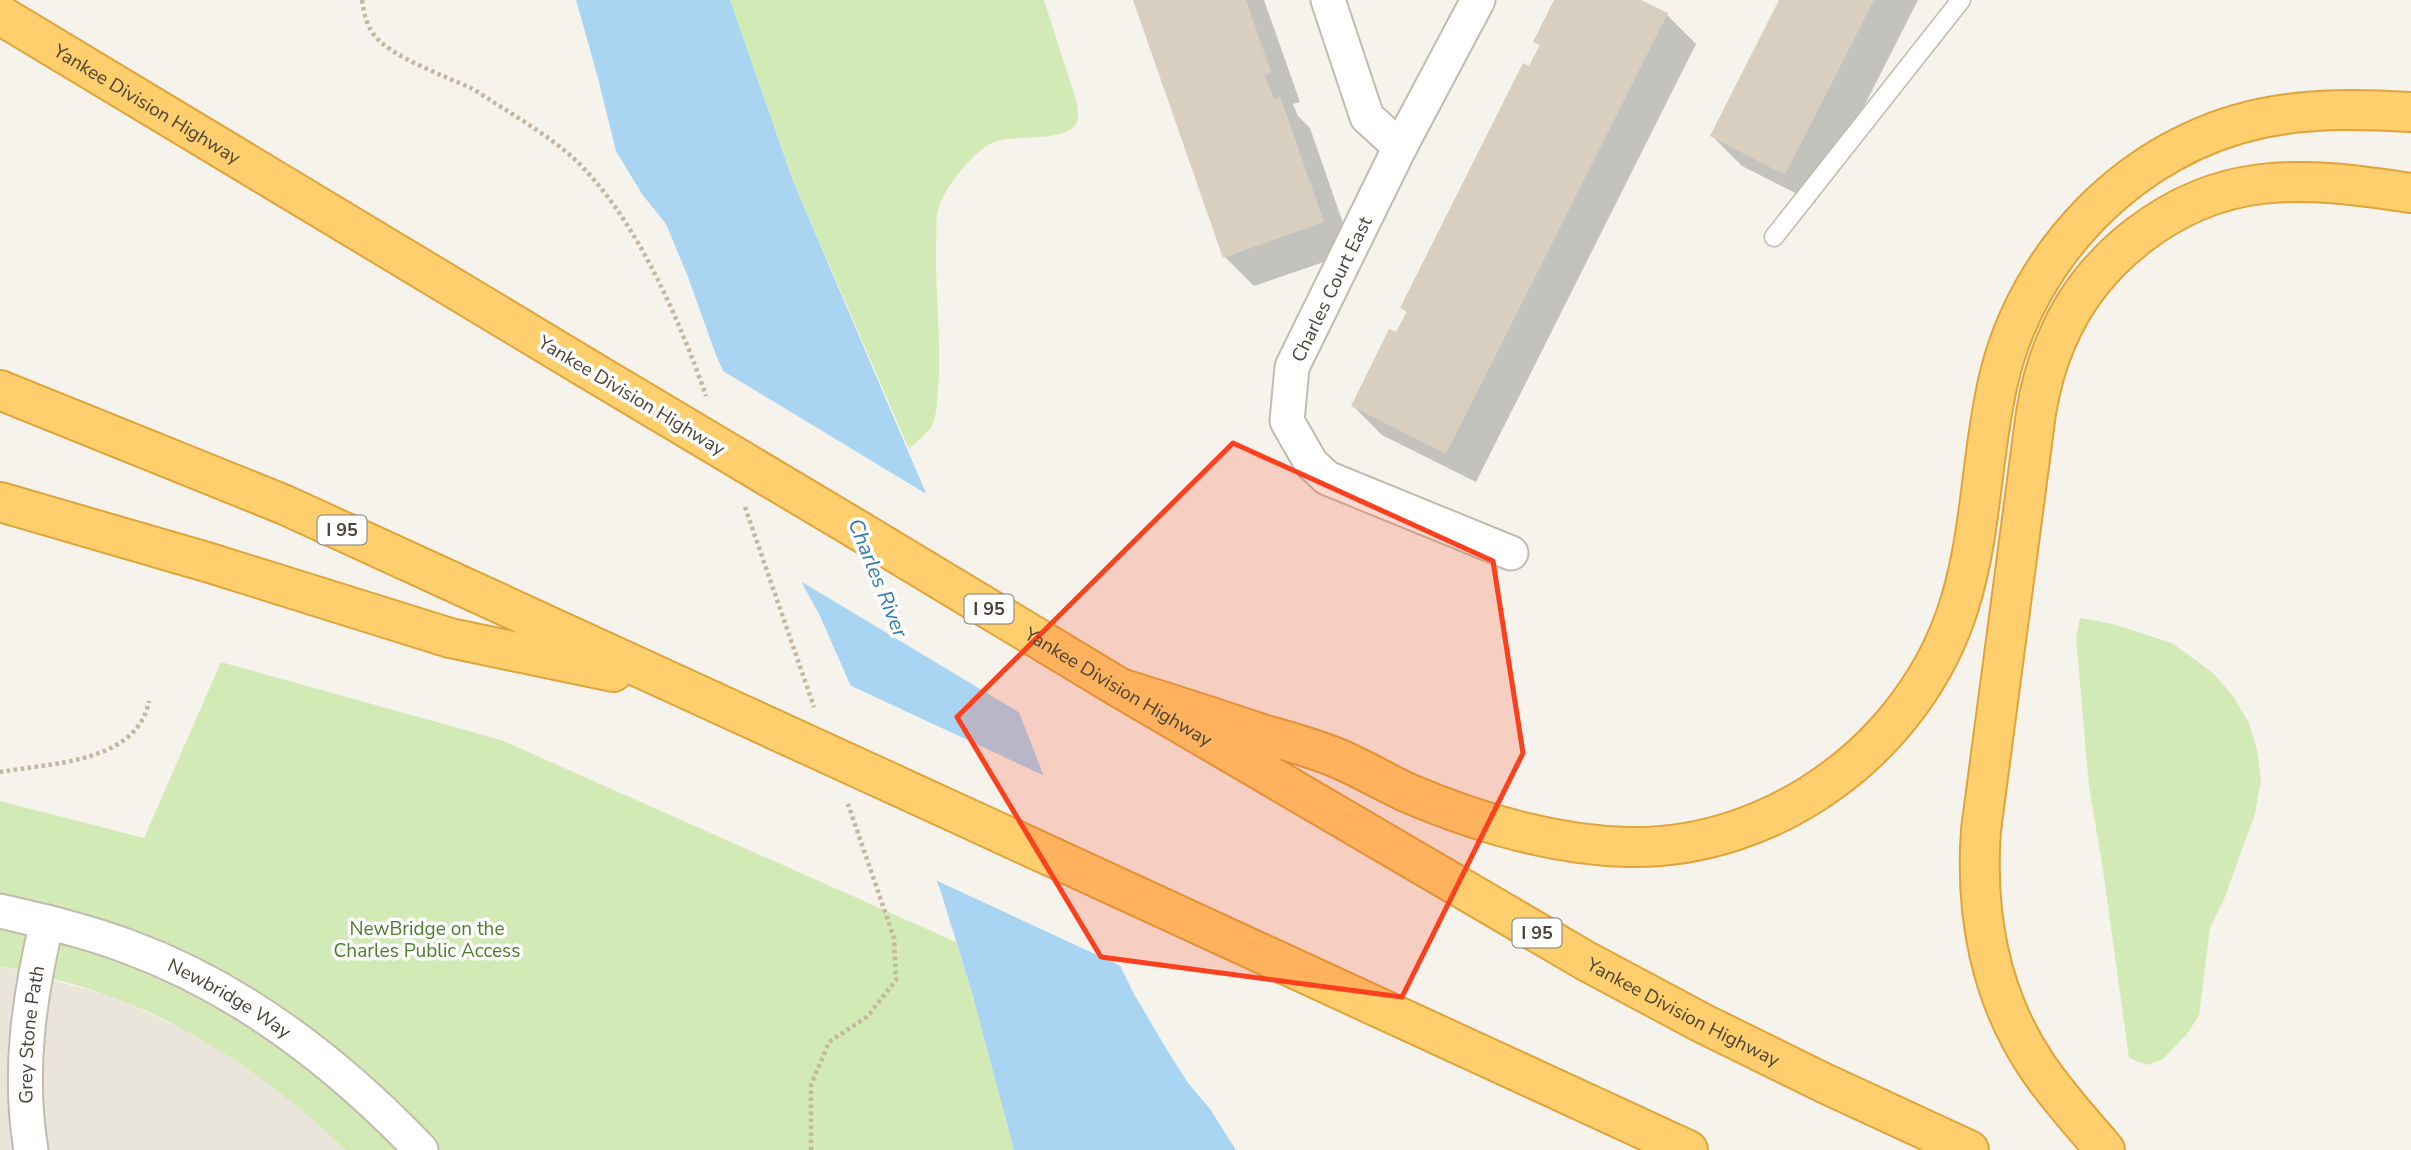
<svg xmlns="http://www.w3.org/2000/svg" width="2411" height="1150" viewBox="0 0 2411 1150" font-family="'Nunito Sans',sans-serif">
<rect width="100%" height="100%" fill="#f6f3ec"/>
<path fill="#eae5da" d="M0,966L111,996L185,1030L219,1049L253,1072L312,1117L346,1150H0Z"/>
<path fill="#d2eab5" d="M730,0H1044L1077,103C1078,109 1079,118 1076,124C1063,143 1015,134 994,142C974,150 943,189 938,210C935,221 937,235 936,247C935,295 942,343 938,390C937,401 937,417 931,427C926,435 915,442 909,449L793,181Z
M2080,618L2113,624L2172,643L2213,673L2233,696L2249,723L2257,750L2261,779L2255,814L2224,899L2210,928L2199,1016L2186,1035L2163,1059L2147,1065L2129,1058L2102,863L2089,787L2076,637Z
M221,662L501,740L956,942L972,993L1014,1150H346C277,1084 199,1029 109,996C73,983 37,974 0,966V801L144,838Z"/>
<path fill="#a9d4f2" d="M576,0H730L793,181L1017,707L1107,939L1134,994L1167,1050L1188,1083L1210,1109L1236,1150H1014L972,993L940,889L820,616L803,585L738,405L716,355L688,277L666,224L642,194L616,151L598,78Z"/>
<path fill="#f6f3ec" d="M718,368L933,498L986,614L1025,716L797,579L735,407Z
M845,683L1049,778L1076,854L1110,937L1125,968L931,878L905,821L874,767Z"/>
<path fill="#0003" d="M1135,0H1264L1300,102L1293,104L1298,116L1310,128L1353,252L1254,286L1225,257Z
M1556,0H1638L1667,15L1696,44L1476,482L1382,435L1353,406L1408,313L1402,308L1541,47L1535,41Z
M1781,0H1918L1815,203L1742,166L1712,136Z"/>
<path fill="#d8cfc1" d="M1133,0H1246L1271,72L1265,75L1274,99L1280,96L1324,222L1223,258Z
M1554,0H1641L1668,13L1446,454L1351,406L1389,329L1396,332L1407,311L1400,308L1523,63L1529,66L1540,45L1533,42Z
M1779,0H1874L1785,175L1710,136Z"/>
<g fill="none" stroke-linecap="round" stroke-linejoin="round">
<g stroke="#c2bbae" stroke-width="21">
<path id="lane" d="M1774,237L1961,0"/>
</g>
<g stroke="#c2bbae" stroke-width="37">
<g id="street">
<path d="M1328,0L1367,117L1400,147"/>
<path d="M1478,0L1400,147L1292,367L1287,421L1311,463L1327,478L1511,553"/>
<path id="s1" d="M0,911C43,921 87,931 129,947C243,989 338,1063 421,1150"/>
<path id="s2" d="M31,1150C18,1073 29,997 47,922"/>
</g>
</g>
<g stroke="#e0a43c" stroke-width="42">
<g id="highway">
<path id="s3" d="M0,15L583,366"/>
<path d="M0,390L285,505L745,716"/>
<path d="M0,502L210,563L450,638L613,672"/>
<path id="s4" d="M858,530L1120,688L1586,961L1704,1024L1824,1083L1969,1150"/>
<path d="M1120,688C1168,703 1215,718 1262,734C1287,741 1313,748 1337,758C1361,768 1384,782 1408,793C1476,822 1553,845 1628,847C1776,850 1915,746 1959,606C1982,533 1981,456 1998,382C2027,254 2132,145 2263,118C2312,108 2361,109 2411,112"/>
<path d="M976,822L1688,1150"/>
<path d="M2105,1150C2082,1123 2057,1096 2037,1066C1990,996 1975,913 1981,830L2036,413C2040,389 2046,365 2056,342C2090,259 2173,194 2262,184C2312,178 2362,186 2411,193"/>
</g>
</g>
<path stroke="#c4b79f" stroke-width="4.5" stroke-dasharray="3.5 3.5" stroke-linecap="butt" d="M362,0C364,13 366,24 374,35C391,57 445,76 471,88C482,94 492,102 503,108C526,123 551,138 572,157C633,212 679,318 706,396
M745,507L814,707
M0,772C51,763 137,763 149,701
M811,1150V1085L829,1042L868,1016L896,980L894,938L848,804"/>
<use href="#lane" stroke="#fff" stroke-width="18"/>
<use href="#street" stroke="#fff" stroke-width="33"/>
<use href="#highway" stroke="#ffcf6e" stroke-width="38"/>
<g stroke="#e0a43c" stroke-width="42" stroke-linecap="butt">
<path id="highway-bridge" d="M583,366L858,530
M745,716L976,822"/>
</g>
<use href="#highway-bridge" stroke="#ffcf6e" stroke-width="38"/>
</g>
<path fill="#fc3f1d" fill-opacity="0.2" stroke="#fc3f1d" stroke-width="5" stroke-linejoin="round" d="M1233,443L1493,561L1523,753L1402,997L1101,957L957,717Z"/>
<g text-anchor="middle" stroke-width="7" stroke-linejoin="round" paint-order="stroke">
<g fill="#fff" stroke="#817c74" stroke-width="2">
<rect x="317.5" y="515.5" width="49" height="29" rx="5"/>
<rect x="964.5" y="594.5" width="49" height="29" rx="5"/>
<rect x="1512.5" y="918.5" width="49" height="29" rx="5"/>
</g>
<g font-size="18" font-weight="bold" fill="#4b4439">
<text x="342" y="536">I 95</text>
<text x="989" y="615">I 95</text>
<text x="1537" y="939">I 95</text>
</g>
<g font-size="19" fill="#4b4439" stroke="#fff">
<text dy="7" stroke="none"><textPath href="#s3" startOffset="172">Yankee Division Highway</textPath></text>
<text transform="translate(1331 289) rotate(-64)" y="7">Charles Court East</text>
<text transform="translate(632 395) rotate(31)" y="7">Yankee Division Highway</text>
<text dy="7" stroke="none"><textPath href="#s4" startOffset="304">Yankee Division Highway</textPath></text>
<text dy="7" stroke="none"><textPath href="#s1" startOffset="247">Newbridge Way</textPath></text>
<text dy="7" stroke="none"><textPath href="#s4" startOffset="956">Yankee Division Highway</textPath></text>
<text dy="7" stroke="none"><textPath href="#s2" startOffset="116">Grey Stone Path</textPath></text>
</g>
<g font-size="19" fill="#4a7f2a" stroke="#fff">
<text x="427" y="935">NewBridge on the<tspan x="427" dy="22">Charles Public Access</tspan></text>
</g>
<g font-size="21" font-style="italic" fill="#2e7ab2" stroke="#fff">
<text transform="translate(878 578) rotate(68)" y="7">Charles River</text>
</g>
</g>
</svg>
